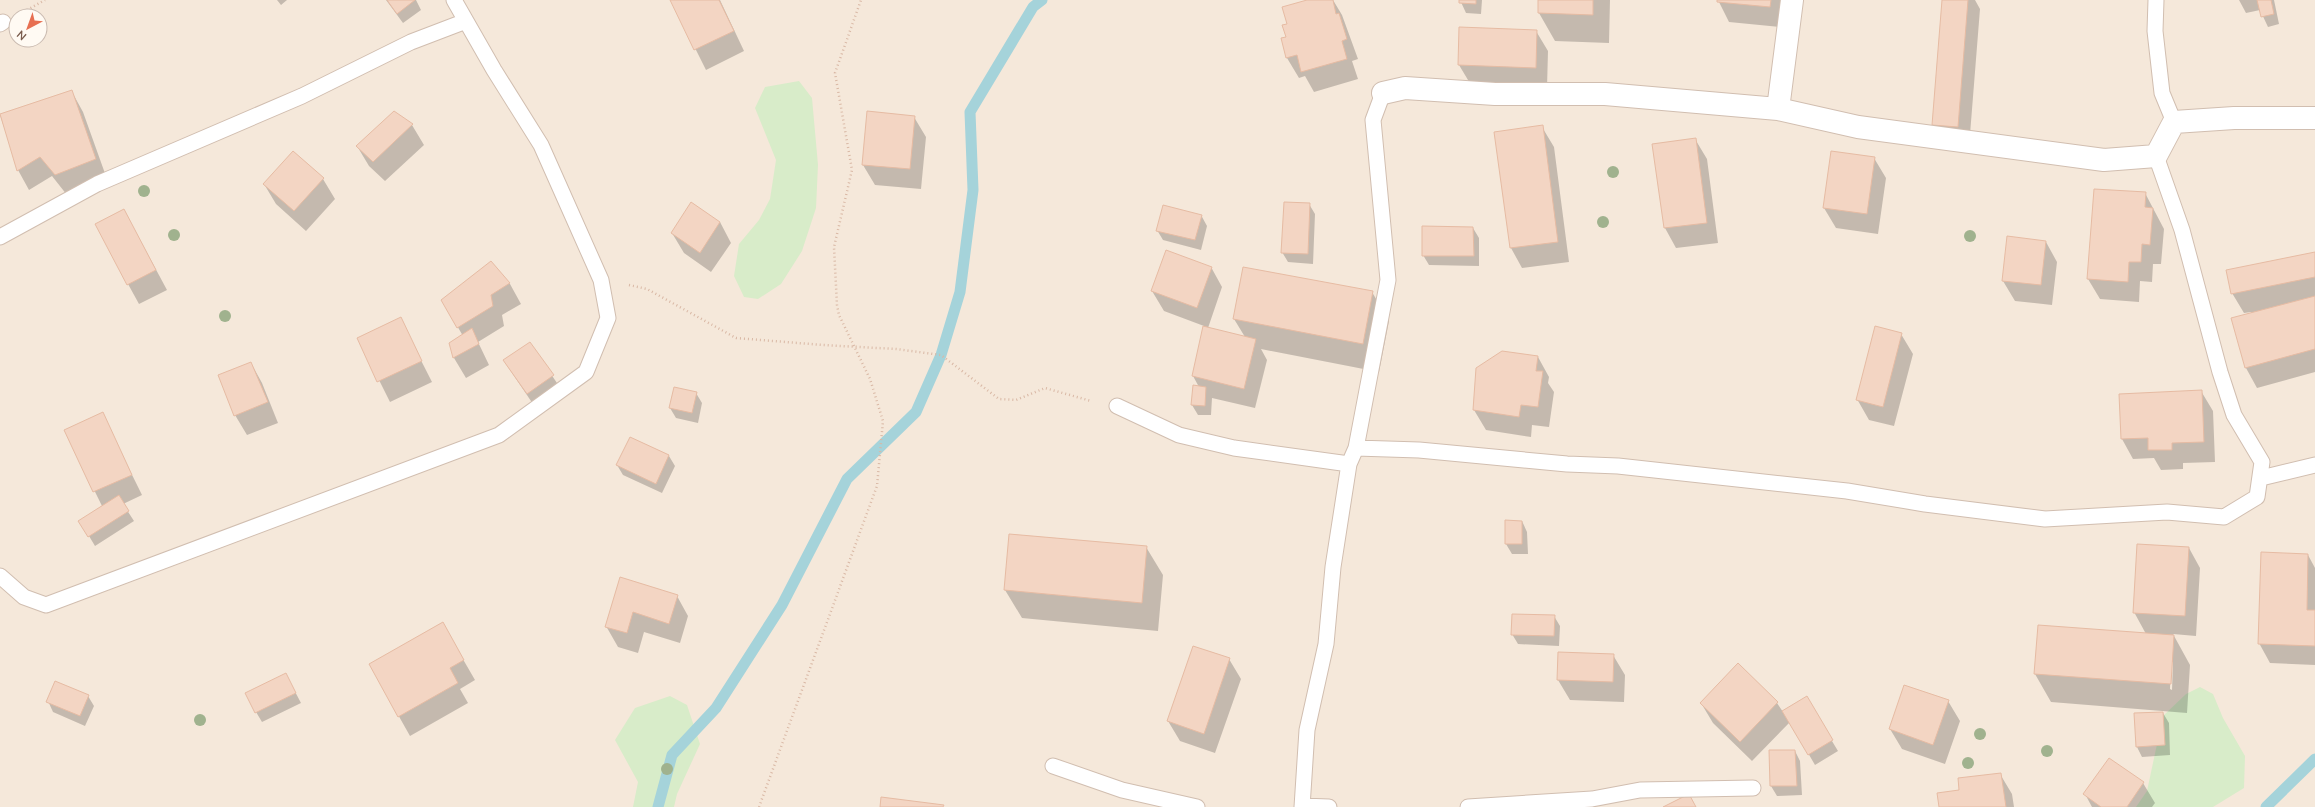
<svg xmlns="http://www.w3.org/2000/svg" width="2315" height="807" viewBox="0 0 2315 807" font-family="Mulish,sans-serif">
<rect width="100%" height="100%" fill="#fdf6ec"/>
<path fill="#f5e8da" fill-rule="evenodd" d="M0,0H2315V807H0ZM16,16H40V40H16Z"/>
<path fill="#d8ecc9" d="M799,81L812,98L818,165L816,208L802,251L781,284L758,299L744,297L734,276L739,244L759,220L770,199L776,160L755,108L765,87Z
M2200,687L2213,694L2223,718L2245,756L2244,788L2213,807H2136L2147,791L2163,716L2186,694Z
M670,696L687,705L700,744L677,794L674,807H633L638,782L615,740L635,708Z"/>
<path fill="#0003" fill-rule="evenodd" d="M277,0H287L281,5Z
M386,0H416L421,10L403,23Z
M671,0H720L744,51L706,70Z
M1311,0H1333L1342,15L1358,59L1352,61L1358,79L1314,92L1305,76L1299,78L1287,58L1282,39L1287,37L1288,24Z
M1460,0H1482L1481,14L1466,13Z
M1539,0H1610L1609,43L1555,41L1539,13Z
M1718,0H1784L1781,27L1729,22Z
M1943,0H1975L1980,9L1969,147L1945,145L1933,125Z
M2239,0H2274L2279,24L2268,27L2260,10L2246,13Z
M1536,31L1548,51L1547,88L1471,85L1459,65Z
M72,92L83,112L107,179L67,195L52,176L29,190L18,170L0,115Z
M394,113L412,125L424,145L385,181L369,166L357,146Z
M914,117L926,137L921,189L875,185L863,165Z
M1542,127L1554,147L1569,262L1522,268L1511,248Z
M1695,139L1707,159L1718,243L1676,248L1665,228L1653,144Z
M1874,158L1886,178L1878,234L1836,228L1824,208Z
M323,179L335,199L306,231L276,204L264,184Z
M2095,190L2145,193L2164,229L2161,264H2153L2152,282L2140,281L2139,302L2100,299L2088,279Z
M1309,204L1315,214L1313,264L1288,262L1282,252Z
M124,210L167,290L139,304L128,284Z
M1201,215L1207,226L1201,250L1163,240L1157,230Z
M720,222L731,243L711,272L684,253L672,233Z
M1473,228L1479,238V266L1429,265L1423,255Z
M2046,242L2057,262L2052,305L2015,301L2003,281Z
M2315,253V372L2257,388L2246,368L2251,312L2244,313L2232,293Z
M491,262L510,284L521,304L502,315L504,326L478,342L489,365L466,378L454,358L450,344L463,336L442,300Z
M1211,267L1222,287L1208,328L1245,337L1234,319L1372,292L1389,321L1379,372L1261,349L1267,360L1255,408L1212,398L1211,415H1198L1192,405L1199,387L1193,376L1204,326L1164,311L1152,291Z
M400,319L432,382L390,402L358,338Z
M1901,334L1913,354L1894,426L1869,420L1857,399Z
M530,343L559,386L533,404L504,361Z
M1538,357L1549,377L1548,383L1554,392L1549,427L1532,425L1531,437L1486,430L1474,410Z
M251,363L262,383L278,423L247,435L235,415Z
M2201,391L2213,411L2215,462L2183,463V469L2161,470L2154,458L2133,459L2122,439L2120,395Z
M696,393L702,403L698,423L676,418L670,408Z
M102,414L142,495L123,504L134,521L95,546L86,531L102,506L65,431Z
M630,438L669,456L675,466L662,493L623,475L617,465Z
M1522,521L1527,532L1528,554H1512L1506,544Z
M1146,547L1163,575L1158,631L1022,618L1005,590Z
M2189,548L2200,568L2196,636L2173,634L2190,665L2187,713L2051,702L2035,674L2146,634L2134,612ZM2171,662H2173L2172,690L2170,689Z
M2308,555L2315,568V665L2270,663L2259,643Z
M620,579L677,596L688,616L680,643L644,632L638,653L618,647L606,626Z
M1554,616L1560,626L1559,646L1518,644L1512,634Z
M442,623L475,680L460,689L468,703L410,736L370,665Z
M1613,655L1625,675L1624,702L1570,700L1558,680Z
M1229,659L1241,679L1215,753L1180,741L1168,721Z
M1738,665L1777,703L1783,712L1806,698L1838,751L1815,765L1790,722L1752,761L1713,723L1701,703Z
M291,684L301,703L262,722L256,712Z
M88,696L94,706L85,726L53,712L48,701Z
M1948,701L1960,721L1945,764L1902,749L1890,729Z
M2163,713L2169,723L2170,755L2142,757L2137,747Z
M1770,751H1795L1800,761L1802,795L1777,796L1771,786Z
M2109,759L2143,783L2155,803L2152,807H2092L2085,794Z
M2000,774L2012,794L2014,807H1940L1960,790Z"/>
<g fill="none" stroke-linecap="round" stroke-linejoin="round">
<path stroke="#a5d3da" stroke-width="11" d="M658,807L672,755L716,708L782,605L847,479L916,412L941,355L960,292L973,190L970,112L1033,7L1042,0
M2266,807L2315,759"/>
</g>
<path fill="#f3d5c3" stroke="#e6bba3" d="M387,0H415L397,14Z
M670,0H719L734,31L694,50Z
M1307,0H1333L1336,14L1339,13L1347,39L1342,41L1347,59L1301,72L1297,55L1286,58L1281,38L1286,37L1282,25L1287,24L1282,7Z
M1459,0H1476V4L1459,3Z
M1538,0H1593V15L1538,13Z
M1717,0H1771L1770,7L1717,2Z
M1942,0H1968L1958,127L1932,125Z
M2257,0H2271L2274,14L2261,17Z
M1459,27L1537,30L1536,68L1458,65Z
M72,90L96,159L55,175L40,157L17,171L0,114Z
M394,111L413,124L373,162L356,146Z
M867,111L915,116L910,169L862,165Z
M1543,125L1558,242L1510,248L1494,132Z
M1696,138L1707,223L1664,228L1652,144Z
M293,151L324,178L294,211L263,184Z
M1831,151L1875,157L1867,214L1823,208Z
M2094,189L2146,192L2145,207L2153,208L2150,245L2142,244L2141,262H2129L2128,282L2087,279Z
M691,202L720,222L700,253L671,233Z
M1284,202L1310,203L1308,254L1281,253Z
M1163,205L1202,215L1195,240L1156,231Z
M124,209L156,270L127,285L95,224Z
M1422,226L1473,227L1474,256H1422Z
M2007,236L2046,241L2041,285L2002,281Z
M1166,250L1212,267L1197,308L1151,291Z
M2315,252V277L2231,294L2226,270Z
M491,261L510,283L491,295L493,306L457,328L441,300Z
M1243,267L1373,291L1363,344L1233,319Z
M2315,296V349L2245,368L2231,318Z
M401,317L422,361L377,382L357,338Z
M1203,326L1256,339L1244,389L1192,376Z
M1875,326L1902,333L1883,407L1856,400Z
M472,328L479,344L453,358L449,343Z
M530,342L554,375L527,394L503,360Z
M1502,351L1538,356L1536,371H1543L1538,407L1521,405L1519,417L1473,410L1476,368Z
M251,362L268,402L234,416L218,375Z
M1193,385L1206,387L1205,406L1191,405Z
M674,387L697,392L692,413L669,408Z
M2202,390L2204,442L2172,443V450H2148V438L2121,439L2119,394Z
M103,412L132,475L93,492L64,430Z
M630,437L669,455L656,484L616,465Z
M119,495L129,511L88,537L78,521Z
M1505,520L1522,521V544H1505Z
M1009,534L1147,546L1142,603L1004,590Z
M2137,544L2189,547L2185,616L2133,613Z
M2261,552L2308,554L2307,610H2315V646L2258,644Z
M620,577L678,595L669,624L633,612L627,633L605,627Z
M1512,614L1555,615L1554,636L1511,635Z
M443,622L464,660L450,668L458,683L398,717L369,664Z
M2038,625L2174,635L2171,684L2034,674Z
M1193,646L1230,658L1204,734L1167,721Z
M1558,652L1614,654L1613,682L1557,680Z
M1738,663L1778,702L1740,742L1700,703Z
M286,673L296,693L255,713L245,693Z
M55,681L89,695L80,716L46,702Z
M1904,685L1949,700L1933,745L1889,729Z
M1807,696L1833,740L1808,755L1782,711Z
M2163,712L2165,745L2136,747L2134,713Z
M1769,750H1795L1797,786H1770Z
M2109,758L2144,782L2127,807H2101L2083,794Z
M2001,773L2006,807H1939L1937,793L1959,790L1958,778Z
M1689,794L1696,807H1663Z
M881,797L944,805L943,807H880Z"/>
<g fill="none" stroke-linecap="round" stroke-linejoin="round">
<g stroke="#d1beb0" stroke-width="17">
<path id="lane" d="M2156,0L2155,31L2162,93L2174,122
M0,24L3,22
M0,237L97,184L302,96L411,42L466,21
M1117,406L1179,435L1234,448L1349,464
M1356,448L1419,450L1567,464L1618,466L1847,491L1925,504L2045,519L2167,512L2224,517L2257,497L2262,462L2234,415L2220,372L2182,230L2156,156
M2261,478L2315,465
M0,576L24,597L46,605L499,435L586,372L608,318L601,280L541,145L494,70L454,0
M1053,766L1122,790L1197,807
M1302,806L1329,807
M1302,807L1307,730L1326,644L1333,567L1349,464L1356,448L1388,280L1373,120L1383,93
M1468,807L1592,799L1640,790L1753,788"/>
</g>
<g stroke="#d1beb0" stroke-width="24">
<path id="street" d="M1792,0L1778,109L1858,127L2104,160L2156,156L2174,122L2234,118H2315
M1383,93L1405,88L1495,94H1605L1778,109"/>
</g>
<path stroke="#d9b8a5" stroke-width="2.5" stroke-dasharray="1 3" stroke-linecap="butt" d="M27,10L45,0
M629,285L647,289L736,338L823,345L896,349L941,355L999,399L1016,400L1045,388L1091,401
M759,807L877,486L883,421L870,379L839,315L837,305L834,247L852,170L835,73L861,0"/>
<use href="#lane" stroke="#fff" stroke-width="15"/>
<use href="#street" stroke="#fff" stroke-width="22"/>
</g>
<g fill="#a0b28e">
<circle cx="1613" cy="172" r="6"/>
<circle cx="144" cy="191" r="6"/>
<circle cx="1603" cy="222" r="6"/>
<circle cx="174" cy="235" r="6"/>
<circle cx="1970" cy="236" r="6"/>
<circle cx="225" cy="316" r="6"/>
<circle cx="200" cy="720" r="6"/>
<circle cx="1980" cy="734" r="6"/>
<circle cx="2047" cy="751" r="6"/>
<circle cx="1968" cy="763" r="6"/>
<circle cx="667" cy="769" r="6"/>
</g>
<g transform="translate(28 28) rotate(221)"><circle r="19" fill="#fffaf3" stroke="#cabbb1"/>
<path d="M0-3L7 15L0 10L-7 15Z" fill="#e76f51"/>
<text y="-6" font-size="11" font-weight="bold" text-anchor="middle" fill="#7a5c4d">N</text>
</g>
</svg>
